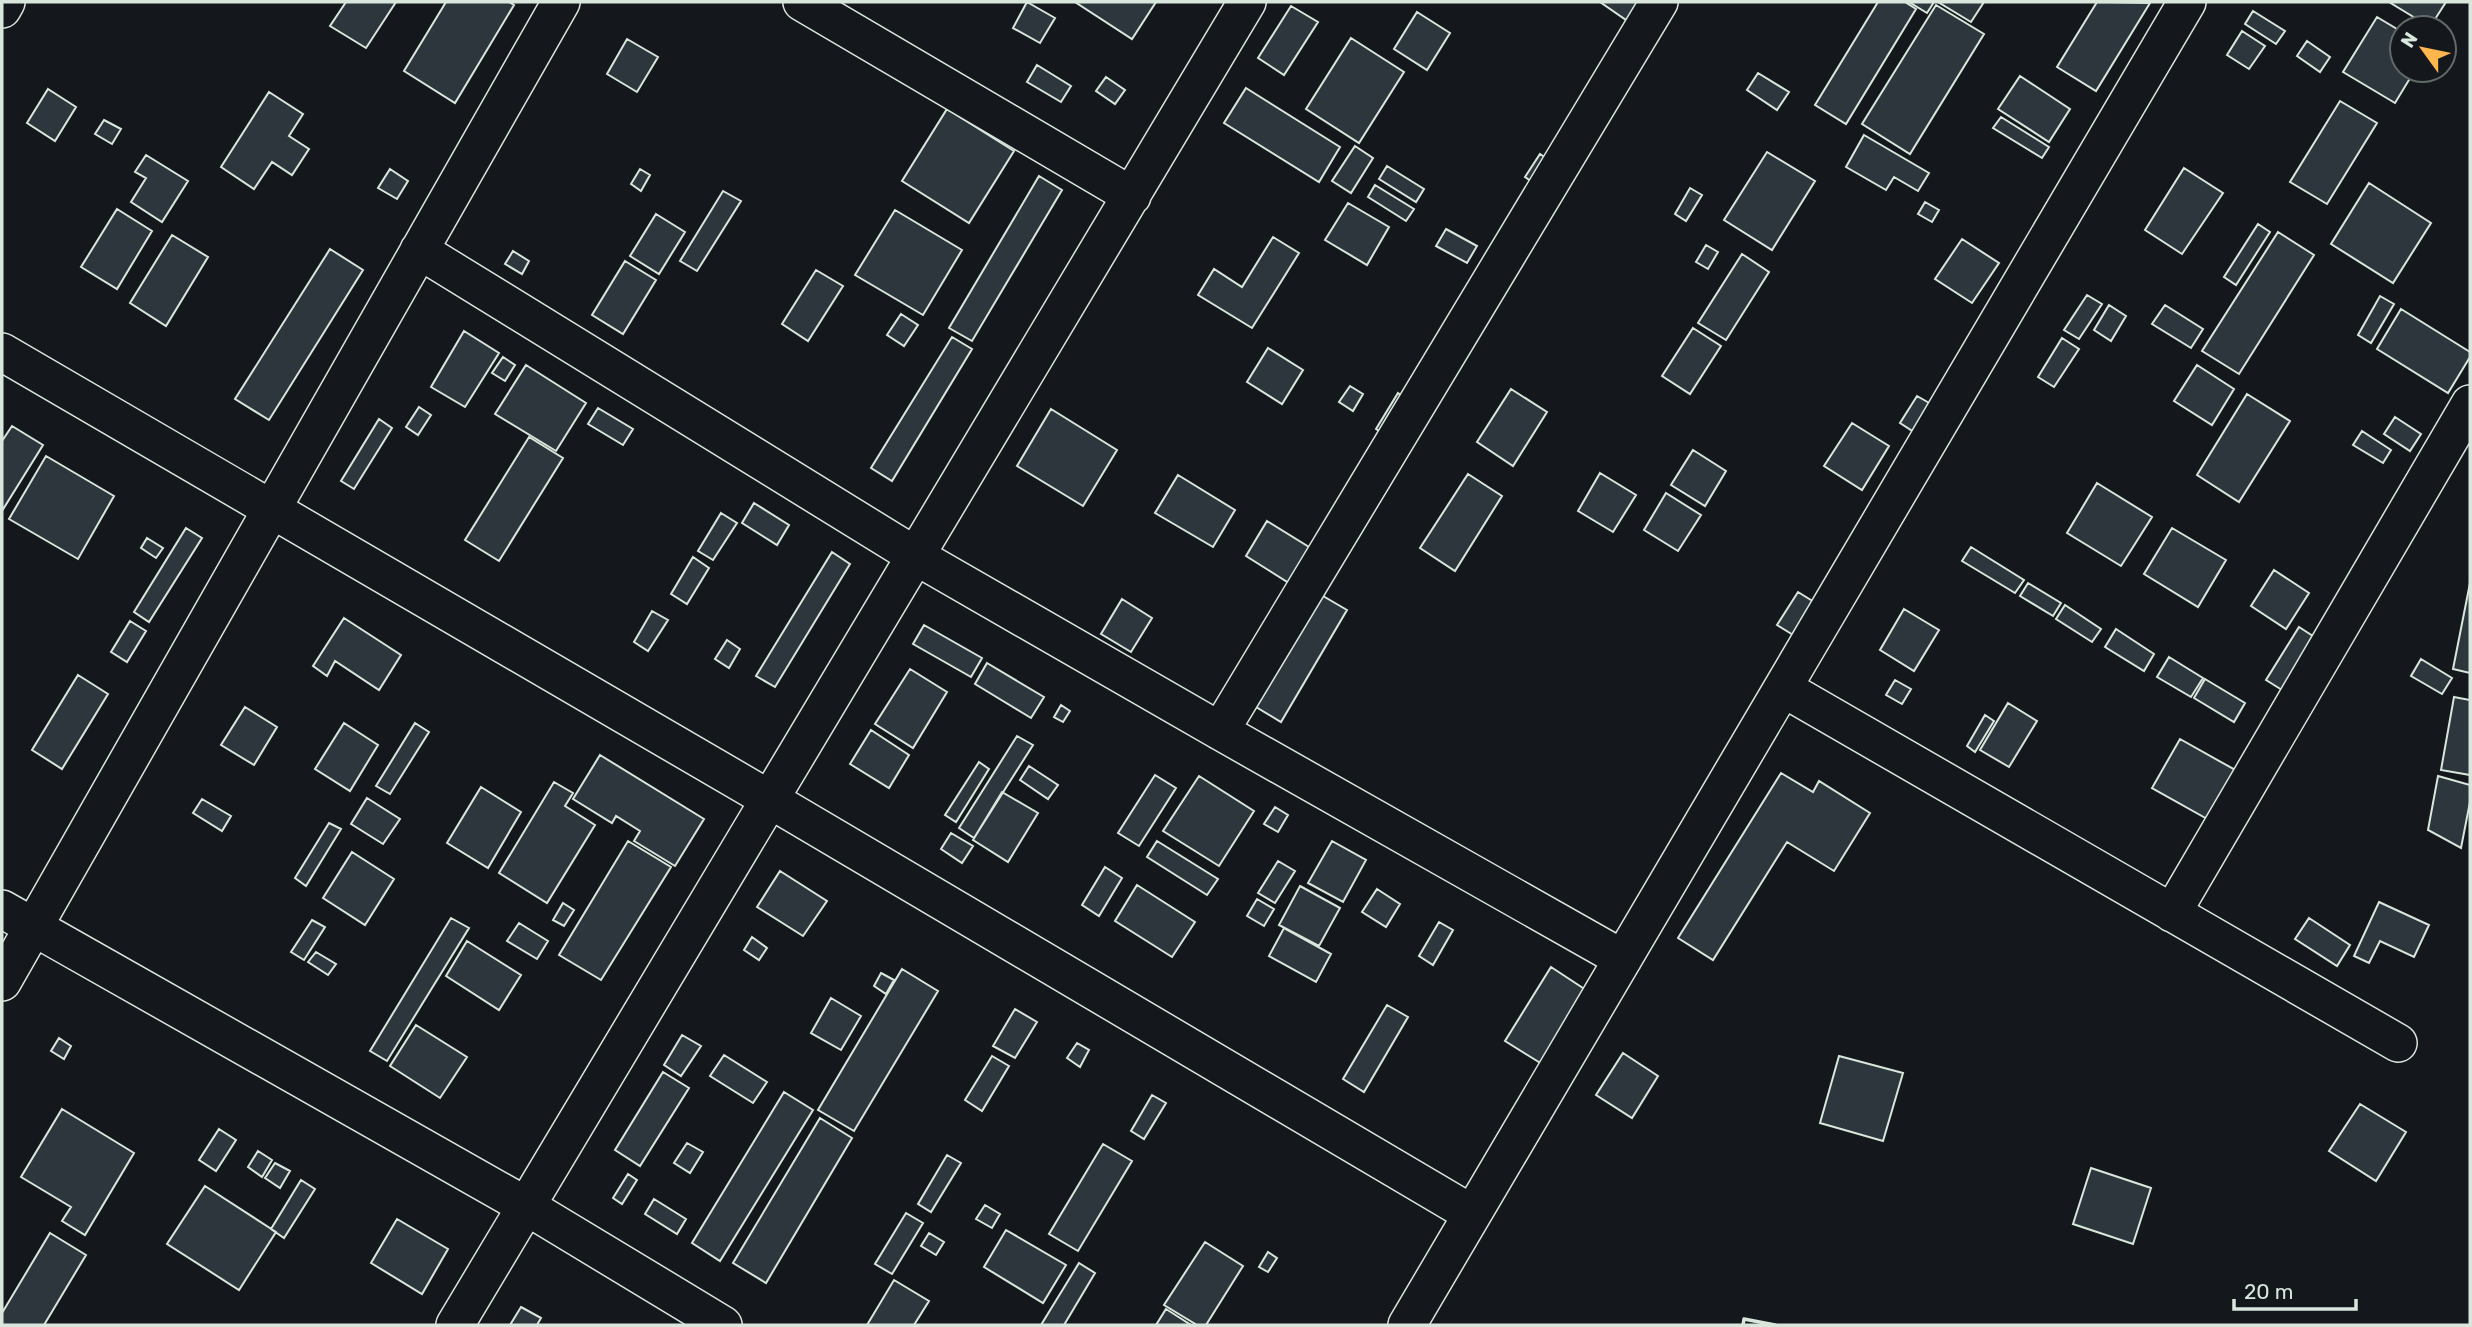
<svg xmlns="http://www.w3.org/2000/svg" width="2472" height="1327" viewBox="0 0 2472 1327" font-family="Rubik,sans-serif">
<rect width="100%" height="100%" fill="#14181c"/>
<path fill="#2c363c" stroke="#d8e6dc" stroke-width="2" d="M346,2H396L366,48L330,26Z
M446,2H509L514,5L455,103L404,71Z
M1027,2L1055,18L1040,43L1013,28Z
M1075,2H1156L1132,39Z
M1600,2H1642L1629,22Z
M1878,2H1905L1916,9L1846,124L1815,105Z
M1909,2H1934L1927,13Z
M1938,2H1984L1971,22Z
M2097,2L2150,3L2096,91L2057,67Z
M2389,2H2446L2430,27Z
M1936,5L1984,34L1910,154L1862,124Z
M1291,6L1318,22L1284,75L1258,58Z
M2253,11L2285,31L2276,44L2245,24Z
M1417,12L1450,33L1427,70L1394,49Z
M2377,17L2402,32V70H2415L2395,103L2343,72Z
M2242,31L2265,46L2249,69L2227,55Z
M1351,38L1404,72L1359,143L1306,109Z
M627,39L658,57L637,92L607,74Z
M2307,41L2330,57L2320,72L2297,56Z
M1037,65L1071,86L1061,102L1027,82Z
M1758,73L1789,92L1777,110L1747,90Z
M2020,76L2070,109L2049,142L1998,109Z
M1106,77L1125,90L1115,104L1096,91Z
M1246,88L1340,147L1319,182L1224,123Z
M48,89L76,107L55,141L27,123Z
M269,92L303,114L289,136L309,149L292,175L272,162L254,189L221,167Z
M2340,101L2377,123L2327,204L2290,182Z
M947,109L1014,151L969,223L902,181Z
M2001,117L2049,147L2042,158L1993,128Z
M104,120L121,129L112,144L95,134Z
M1864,135L1929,173L1918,191L1894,177L1886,190L1846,167Z
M1355,146L1373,158L1351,193L1332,181Z
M1767,152L1815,181L1772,250L1724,220Z
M1540,154L1557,165L1541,188L1525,177Z
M146,155L188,181L162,222L131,202L146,178L135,172Z
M1387,166L1424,189L1416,202L1379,179Z
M2184,168L2223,193L2182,254L2145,230Z
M390,169L408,181L397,199L378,188Z
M640,169L650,175L641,191L631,184Z
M1039,176L1062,190L972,341L949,328Z
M2369,183L2431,223L2393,283L2331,244Z
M1375,185L1414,209L1406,221L1368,197Z
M1690,188L1702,195L1686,221L1675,214Z
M723,191L741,201L697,271L680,261Z
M1925,202L1939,210L1932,222L1918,214Z
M1348,203L1389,227L1367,265L1325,240Z
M117,209L152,231L117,289L81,267Z
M895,210L962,250L923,315L855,275Z
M656,214L685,232L659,274L630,256Z
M2258,224L2270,232L2236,285L2224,277Z
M1446,229L1477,246L1467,263L1436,246Z
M2278,232L2314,255L2239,374L2202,351Z
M172,235L208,257L166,326L130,303Z
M1273,237L1299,253L1252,328L1198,295L1214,269L1242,287Z
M1962,239L1999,263L1972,303L1935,279Z
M1706,245L1718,252L1708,269L1696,262Z
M330,249L363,270L269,420L235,399Z
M513,251L529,261L522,274L505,264Z
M1742,254L1769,272L1726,340L1698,323Z
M625,261L656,280L623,334L592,315Z
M816,270L843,286L808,341L782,324Z
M2087,295L2102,304L2079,339L2064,330Z
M2380,296L2394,304L2371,343L2358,335Z
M2109,305L2126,316L2111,341L2094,330Z
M2165,305L2203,329L2191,348L2152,324Z
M2401,309L2470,352V357L2448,393L2377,349Z
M901,314L918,325L904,346L887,335Z
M1693,328L1721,346L1690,394L1662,376Z
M464,331L499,353L465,407L431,387Z
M952,337L972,349L892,481L871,468Z
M2062,338L2079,349L2054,387L2038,377Z
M1268,348L1303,370L1282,404L1247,382Z
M503,357L515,365L505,381L492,373Z
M526,365L586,403L556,451L495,414Z
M2197,365L2234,389L2212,425L2174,401Z
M1350,386L1363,394L1353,411L1339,402Z
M1511,389L1547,412L1513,466L1477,442Z
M1398,393L1412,402L1390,438L1376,429Z
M2247,394L2290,421L2239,502L2197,475Z
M1917,396L1931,404L1914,432L1900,423Z
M419,407L431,415L418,435L406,427Z
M598,408L633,429L623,445L588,424Z
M1051,409L1117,450L1083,506L1017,466Z
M2395,417L2421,434L2410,451L2384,434Z
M379,419L392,428L354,489L341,481Z
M1852,423L1889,446L1862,490L1824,466Z
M12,426L43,445L2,511V441Z
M2362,431L2391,450L2383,463L2353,445Z
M529,437L563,458L499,561L465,540Z
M1693,450L1726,471L1705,506L1671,485Z
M46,456L114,496L78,559L9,519Z
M1600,473L1636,495L1613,532L1578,511Z
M1468,474L1502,496L1455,571L1420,548Z
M1178,475L1235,510L1213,547L1155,513Z
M2097,483L2152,517L2121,566L2067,533Z
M1666,493L1701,515L1678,551L1644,530Z
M754,503L789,525L777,545L742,523Z
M721,513L737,523L713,560L698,551Z
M1267,521L1322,555L1300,590L1246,556Z
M186,528L202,538L149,622L134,612Z
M2172,528L2226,560L2198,607L2144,574Z
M147,538L163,548L156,558L141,548Z
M1971,547L2024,580L2015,593L1962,561Z
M832,552L850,564L775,687L756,676Z
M693,557L709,568L687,604L671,594Z
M2274,570L2309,593L2286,629L2251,606Z
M2028,583L2061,603L2053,616L2020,596Z
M2470,583V673L2453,669Z
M1311,589L1347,610L1281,722L1246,701Z
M1798,592L1819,605L1798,638L1777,625Z
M1122,599L1152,618L1131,652L1101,634Z
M2065,605L2101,629L2092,642L2056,619Z
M1904,609L1939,630L1914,671L1880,650Z
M652,611L668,620L648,651L634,642Z
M344,618L401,655L379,690L335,661L327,676L313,666Z
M130,621L146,631L127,662L111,652Z
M924,625L982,658L971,677L913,644Z
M2299,627L2316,638L2282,690L2266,680Z
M2116,629L2154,654L2144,671L2105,647Z
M727,640L740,649L729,668L715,659Z
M2169,657L2203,678L2191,697L2157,677Z
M2421,659L2452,678L2442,694L2411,676Z
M987,663L1044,697L1031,718L975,684Z
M910,669L947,692L913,748L875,724Z
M78,675L108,694L62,769L32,750Z
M2205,679L2245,703L2234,722L2194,698Z
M1895,680L1911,689L1902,704L1886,695Z
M2454,697L2470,700V775L2441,770Z
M2008,703L2037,721L2009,767L1980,750Z
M1061,705L1070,711L1063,722L1054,717Z
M245,707L277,727L254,765L221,745Z
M1985,715L1994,721L1975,752L1967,746Z
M344,723L378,745L350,791L315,769Z
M415,723L429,732L390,794L376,786Z
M871,730L909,755L889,788L850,764Z
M1017,736L1033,745L974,838L959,828Z
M2180,739L2237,771L2209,820L2152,788Z
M600,755L704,819L675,866L634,841L640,831L616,816L612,823L573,799Z
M979,762L989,769L956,822L945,815Z
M1029,766L1058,785L1048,799L1020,780Z
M1781,773L1813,792L1819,781L1870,813L1834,871L1787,842L1713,960L1678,938Z
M1155,775L1176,788L1139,846L1118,833Z
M1199,776L1254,811L1219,866L1163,831Z
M2438,776L2470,785V802L2461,848L2428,830Z
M554,782L573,793L565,806L595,825L547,903L499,873Z
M481,787L521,812L488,868L447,843Z
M1002,792L1038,813L1008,862L973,840Z
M367,798L400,819L383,844L351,824Z
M202,799L231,816L222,831L193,813Z
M1275,807L1288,815L1278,832L1264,824Z
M329,823L341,829L306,886L295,878Z
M951,833L973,846L962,863L941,849Z
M628,841L671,867L601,980L559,955Z
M1157,841L1218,879L1207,895L1147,857Z
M1332,841L1366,860L1343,902L1308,883Z
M352,852L394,879L365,925L323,898Z
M1278,861L1295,871L1275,903L1258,893Z
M1105,867L1122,878L1099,916L1082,905Z
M780,871L827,901L803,936L757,907Z
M1137,885L1195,922L1172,957L1115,921Z
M1300,886L1340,908L1319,946L1279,925Z
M1377,889L1400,904L1386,927L1362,912Z
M1257,899L1274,909L1264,926L1247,916Z
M2379,902L2429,925L2414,957L2380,941L2369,963L2354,956Z
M563,903L574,910L564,926L553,920Z
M451,918L469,928L387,1061L370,1051Z
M2309,918L2350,945L2337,966L2295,939Z
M312,920L325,927L304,960L291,952Z
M1439,922L1453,930L1433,965L1419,956Z
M519,923L548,941L537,959L507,941Z
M1284,928L1331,954L1316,982L1269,956Z
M752,937L767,948L759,960L744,950Z
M467,941L521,975L499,1010L446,976Z
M316,952L336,964L328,975L308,962Z
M1551,967L1589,992L1542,1064L1505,1041Z
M902,969L938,991L854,1131L818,1110Z
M881,973L894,980L886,994L874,986Z
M831,998L861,1016L841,1050L811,1033Z
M1387,1005L1408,1017L1364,1092L1343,1079Z
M1015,1009L1037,1022L1015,1058L993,1046Z
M416,1025L467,1057L440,1098L390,1066Z
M682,1035L701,1046L681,1076L664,1065Z
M59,1038L71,1046L64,1059L51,1051Z
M1077,1043L1089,1050L1080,1067L1067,1058Z
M1623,1053L1658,1076L1632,1118L1596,1095Z
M724,1055L767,1082L753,1103L710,1076Z
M992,1056L1009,1066L982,1111L965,1100Z
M1839,1056L1903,1073L1883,1141L1820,1123Z
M663,1072L689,1088L640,1166L615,1150Z
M784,1092L813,1110L720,1261L692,1243Z
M1152,1095L1166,1103L1144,1139L1131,1131Z
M2360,1104L2406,1132L2376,1181L2329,1151Z
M62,1109L134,1153L85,1235L62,1221L71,1207L21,1177Z
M820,1118L852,1138L766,1283L733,1263Z
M219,1129L236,1140L216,1171L199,1160Z
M687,1143L703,1152L690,1173L674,1163Z
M1103,1144L1132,1161L1078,1251L1049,1234Z
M258,1151L272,1160L262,1177L248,1167Z
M947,1155L961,1163L931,1212L918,1204Z
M275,1163L290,1171L280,1188L265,1178Z
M2091,1168L2151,1188L2133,1244L2073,1224Z
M628,1174L637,1180L622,1204L613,1198Z
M301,1180L315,1189L284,1238L271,1229Z
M205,1186L276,1232L239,1290L167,1244Z
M654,1199L686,1219L677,1234L645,1214Z
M985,1205L1000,1214L992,1228L976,1219Z
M906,1213L923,1223L892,1274L875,1264Z
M397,1219L448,1249L422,1294L371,1263Z
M1006,1230L1066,1265L1043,1303L984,1267Z
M50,1233L86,1255L44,1325H2V1313Z
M929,1233L944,1242L936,1255L921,1246Z
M1205,1242L1243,1266L1206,1325H1197L1164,1305Z
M1268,1252L1277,1258L1268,1272L1259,1267Z
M1079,1263L1095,1273L1064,1325H1041Z
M894,1280L929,1301L914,1325H867Z
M521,1307L541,1318L537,1325H510Z
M1166,1309L1191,1325H1156Z"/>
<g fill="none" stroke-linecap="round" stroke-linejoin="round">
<g stroke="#d8e6dc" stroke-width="40">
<path id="street" d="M802,2L1132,196
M2,9L6,2
M419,250L914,555L1220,731L1623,959
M2,352L769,799L1472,1214
M1783,688L2398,1043
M1220,731L1659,2
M2,909L526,1206L723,1325
M2172,913L2470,404
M2,982L561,2
M455,1325L1247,2
M1407,1325L2187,2"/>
</g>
<use href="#street" stroke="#14181c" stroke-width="37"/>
<path stroke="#d8e6dc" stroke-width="3.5" d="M1743,1325L1744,1319L1775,1325"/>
</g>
<rect width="2472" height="1327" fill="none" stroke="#d8e6dc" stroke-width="7"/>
<g transform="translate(2423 49) rotate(303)"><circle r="33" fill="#14181c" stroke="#626a69" stroke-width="2"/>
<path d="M0-5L12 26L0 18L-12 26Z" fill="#ffb74d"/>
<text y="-10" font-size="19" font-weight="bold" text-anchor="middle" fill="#d8e6dc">N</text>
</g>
<path d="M2234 1299v10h122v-10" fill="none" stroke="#d8e6dc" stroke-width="3.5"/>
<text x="2244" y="1299" font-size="21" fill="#d8e6dc" stroke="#14181c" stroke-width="5" paint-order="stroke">20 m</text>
</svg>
